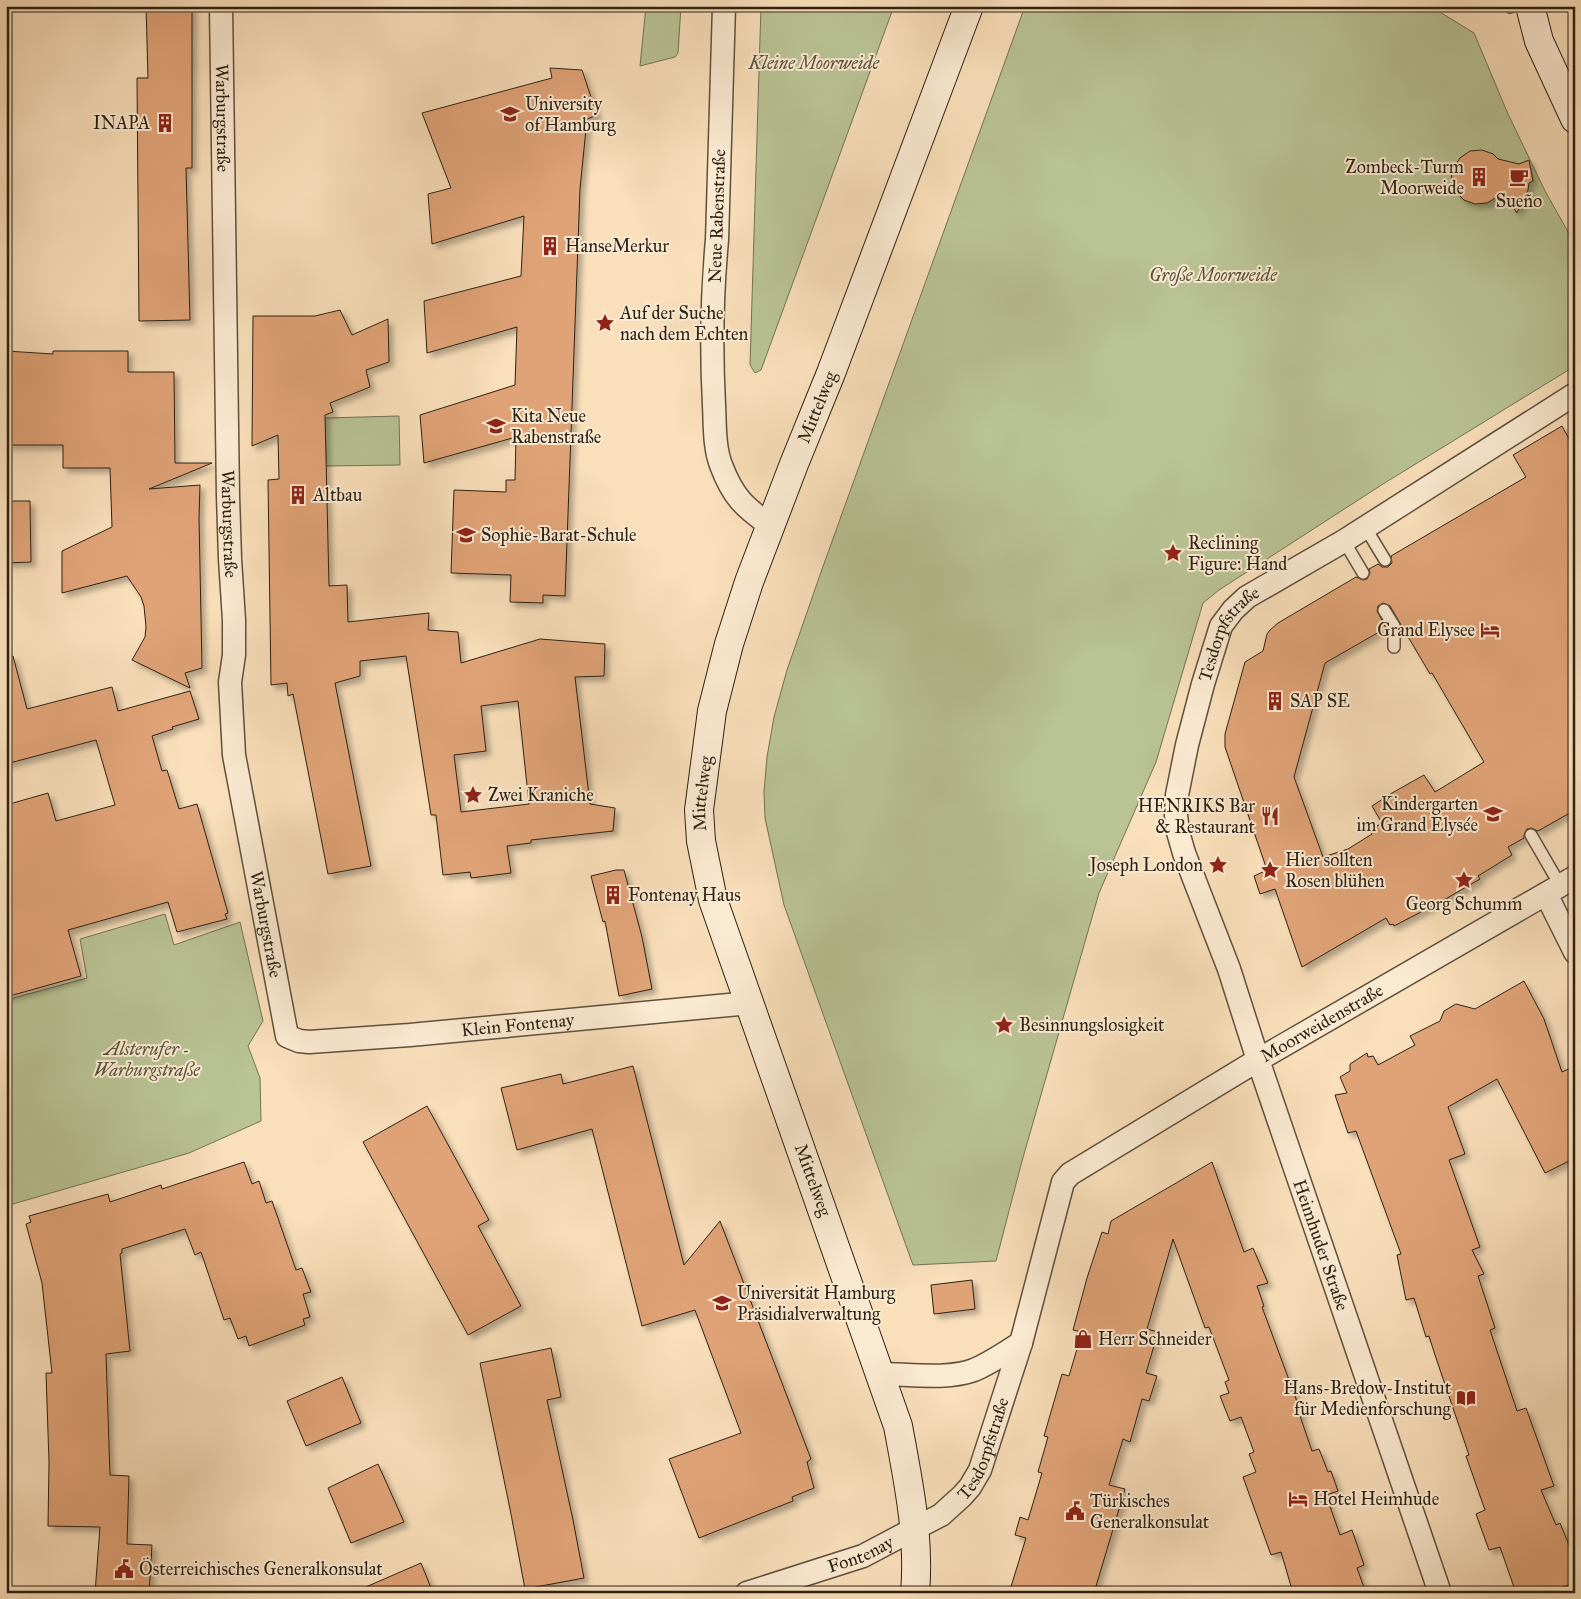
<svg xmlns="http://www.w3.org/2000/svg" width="1581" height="1599" viewBox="0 0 1581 1599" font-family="'IM FELL Great Primer',serif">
<defs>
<filter id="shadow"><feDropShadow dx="4.5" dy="4.5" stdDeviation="2.5" flood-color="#0004"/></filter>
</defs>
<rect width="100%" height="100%" fill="#f9dfba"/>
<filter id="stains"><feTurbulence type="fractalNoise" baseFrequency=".004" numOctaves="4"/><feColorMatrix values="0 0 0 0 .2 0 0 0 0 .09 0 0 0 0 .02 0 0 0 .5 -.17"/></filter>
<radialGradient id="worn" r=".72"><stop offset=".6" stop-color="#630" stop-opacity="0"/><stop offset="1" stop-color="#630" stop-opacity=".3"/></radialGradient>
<path fill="#b9c394" stroke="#727254" d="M646,6H681L678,53L675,57L640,66Z
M761,6H894L761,370L755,373L750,365Z
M1025,6H1430L1474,33L1508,114L1545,191L1575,244V366L1383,484L1219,590L1203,603L1156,762L1099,893L1022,1161L996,1261L913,1265L784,905L765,818L764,792L767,757L774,717L787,670L821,572Z
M399,416L400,465L326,466L325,418Z
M165,914L174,945L240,922L263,1021L248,1046L260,1078L261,1121L189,1153L6,1206V1000L87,978L80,939Z"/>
<path fill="#e0a377" stroke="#2c2114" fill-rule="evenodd" filter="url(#shadow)" d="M146,6H192V168H186L190,320L139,321L137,78H148Z
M550,68L582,70L597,115L587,119L580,189L565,596L543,595V603L510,602L511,575L451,573L454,490L506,492V480H515L516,437L424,463L420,415L515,385L517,327L427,353L424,301L521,276L524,216L432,244L428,194L451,188L422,113L552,78Z
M1482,150L1493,154L1498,159L1519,164L1529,160L1533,181L1529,183L1528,190L1517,213L1504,193L1487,203L1475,204L1464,200L1455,191L1451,180L1453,168L1460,158L1470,151Z
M340,310L352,335L388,319L389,362L366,370L370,387L330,403L333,412L325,415L329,586L347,585L348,622L429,613L428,630L458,632L461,663L540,639L605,644L604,676L575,677L590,804L615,808L613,831L531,840V843L507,846L511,873L471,878L470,872L443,875L436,815H431L406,656L360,661V676L335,683L371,866L328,874L293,694L288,696L287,683L271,685L268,480L279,479L278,435L252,446L253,316H315ZM518,701L529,804L461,812L454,755L486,751L481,706Z
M6,351L53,354V351H128V372H174L175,463H212L149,489L200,485L199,518L202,668L185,673L190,688L132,660L145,637L146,627L144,606L141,597L127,576L62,593V551L112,527L110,468H63V445H6Z
M1562,426L1575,450V810L1538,831L1531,828L1527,829L1524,835V838L1508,847L1512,855L1478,876L1480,879L1442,901L1394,926L1393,924L1390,925L1386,918L1302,967L1275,889L1260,894L1254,876L1267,870L1225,747V734L1245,662L1263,651L1267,634L1270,630L1278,623L1356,577L1363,580L1367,579L1370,573L1369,569L1378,564L1382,567H1388L1392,563L1391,556L1526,477L1513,455ZM1383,603L1390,606L1430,674L1432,673L1484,762L1435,792L1424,775L1392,793L1372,806L1382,823L1370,830L1372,834L1348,849L1323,857L1294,777L1325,663L1386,628L1377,611L1378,606Z
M6,501H30L31,562L6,563Z
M13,656L27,709L112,687L118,711L190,691L199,719L172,727L173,729L152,736L162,771L167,770L179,809L197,804L228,913L225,914L227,919L177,932L168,902L68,930L81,976L6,997V805L48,793L56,821L115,805L96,740L6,764V657Z
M616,870H624L642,937L652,989L619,996L605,921L603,922L591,876Z
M1524,981L1544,1019L1562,1072L1575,1066V1158L1545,1173L1497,1079L1448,1107L1465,1154L1449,1160L1480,1247L1472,1250L1484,1274L1478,1276L1495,1328L1490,1330L1517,1411L1526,1408L1554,1486L1541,1490L1556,1525L1560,1523L1575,1560V1583L1560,1588L1562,1593H1516L1500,1547L1489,1550L1476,1514L1485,1510L1466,1456L1469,1455L1435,1355L1429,1336L1426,1337L1414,1298L1406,1300L1397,1255L1401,1254L1356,1131L1348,1133L1335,1095L1347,1093L1340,1077L1350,1071V1064L1367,1053L1368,1057L1373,1056L1378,1065L1415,1045L1410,1036L1440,1021L1444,1011L1456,1004L1475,1009Z
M633,1066L684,1265L720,1221L811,1459L807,1462L814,1488L792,1497L793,1501L699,1538L669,1459L741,1433L695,1310L642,1326L592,1129L517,1150L501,1088L561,1074L563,1084Z
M427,1106L489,1220L478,1226L521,1306L468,1335L363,1142Z
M244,1162L252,1184L259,1181L266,1203L272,1201L296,1270L302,1268L311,1292L303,1294L310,1317L303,1319L305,1325L249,1346L246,1336L238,1339L230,1318L224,1320L201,1252L195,1255L185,1229L122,1249V1253L120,1254L130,1351L106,1354L110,1475L129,1476L127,1544L152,1545L149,1593H95L100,1527L48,1526L49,1462L46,1373H52L42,1283L26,1224L31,1222L29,1216L108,1194L110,1202L161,1185L162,1189Z
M1212,1162L1244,1252L1253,1248L1268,1283L1257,1286L1264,1306L1262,1307L1302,1415L1300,1416L1312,1451L1319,1449L1328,1472L1331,1471L1338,1491L1326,1495L1340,1535L1352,1530L1364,1565L1357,1568L1366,1593H1293L1281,1552L1271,1555L1243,1477L1256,1472L1249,1454L1254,1452L1241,1417L1230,1421L1220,1396L1229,1393L1225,1382L1229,1380L1209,1327L1205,1328L1173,1239L1147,1329L1158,1332L1146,1373L1157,1376L1149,1401L1142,1399L1130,1442L1123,1439L1109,1485L1125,1489L1094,1593H1009L1026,1538L1015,1535L1020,1517L1028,1520L1042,1473L1038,1472L1048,1437L1044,1436L1062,1374L1069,1376L1082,1332L1073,1330L1087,1278L1102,1232L1108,1234L1111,1221Z
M972,1280L975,1309L934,1314L931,1285Z
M551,1348L561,1397L547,1400L573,1520L584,1578L525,1589L511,1514L480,1363Z
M342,1377L361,1423L306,1446L287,1401Z
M378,1464L404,1522L351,1543L328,1488Z
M421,1563L433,1593H352Z"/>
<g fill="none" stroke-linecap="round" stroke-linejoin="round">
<g stroke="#5f503e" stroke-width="14">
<path id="lane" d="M1509,6L1510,7
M1365,527L1385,560
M1344,541L1363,573
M1384,610L1394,626V647
M1531,835L1560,885"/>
</g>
<g stroke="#5f503e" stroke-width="25">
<g id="street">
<path id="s1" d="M221,6L228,496L230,559L234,620V655L230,682L234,755L287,1036L299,1041L309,1042L410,1035L750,1003"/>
<path d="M724,6L717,240C712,294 711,350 714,405C715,424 714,447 721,465C733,497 744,507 771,526"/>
<path d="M1546,894L1575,952"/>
<path d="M880,1374C908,1374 947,1380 974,1370C991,1363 1006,1352 1021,1343"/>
<path id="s2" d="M747,1593L863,1556L914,1529L941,1515L962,1496L970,1487L980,1470L1021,1343L1063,1182L1070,1174L1258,1060L1575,877"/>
<path id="s3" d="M1440,1593L1258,1060L1229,969L1184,853L1178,832L1176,815L1177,795L1187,745L1203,684L1221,626L1233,610L1247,597L1344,541L1575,394"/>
</g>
</g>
<g stroke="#2c2114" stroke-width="30">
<g id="secondary">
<path d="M1530,6L1539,41L1575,119"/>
<path id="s4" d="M915,1593C920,1537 908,1480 898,1426L713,900L701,841L699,810L712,711L729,644L749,582L794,464L831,373L969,6"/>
</g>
</g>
<use href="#lane" stroke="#fbead2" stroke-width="11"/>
<use href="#street" stroke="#fbead2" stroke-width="22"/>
<use href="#secondary" stroke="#fbead2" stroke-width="28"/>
</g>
<defs>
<g id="university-bare" transform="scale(1.5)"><path d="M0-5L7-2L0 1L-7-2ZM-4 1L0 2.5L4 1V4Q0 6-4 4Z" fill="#8f2418" stroke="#fbead2" stroke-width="2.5" paint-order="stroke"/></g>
<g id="building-bare" transform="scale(1.5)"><path d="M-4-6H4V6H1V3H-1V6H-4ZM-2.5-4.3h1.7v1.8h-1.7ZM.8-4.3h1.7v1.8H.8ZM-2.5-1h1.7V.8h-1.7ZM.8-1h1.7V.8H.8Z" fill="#8f2418" stroke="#fbead2" stroke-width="2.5" paint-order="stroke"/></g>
<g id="cafe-bare" transform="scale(1.5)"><path d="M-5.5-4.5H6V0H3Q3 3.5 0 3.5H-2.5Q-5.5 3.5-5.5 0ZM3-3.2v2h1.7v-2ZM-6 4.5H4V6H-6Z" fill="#8f2418" stroke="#fbead2" stroke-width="2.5" paint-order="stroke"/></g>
<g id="sight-bare" transform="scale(1.5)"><path d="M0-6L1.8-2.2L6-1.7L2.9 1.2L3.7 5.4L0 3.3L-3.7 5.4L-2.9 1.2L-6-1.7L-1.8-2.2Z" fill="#8f2418" stroke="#fbead2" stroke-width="2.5" paint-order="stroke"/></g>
<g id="school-bare" transform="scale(1.5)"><path d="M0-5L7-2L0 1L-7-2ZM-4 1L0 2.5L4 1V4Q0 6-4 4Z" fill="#8f2418" stroke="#fbead2" stroke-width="2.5" paint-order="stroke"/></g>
<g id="hotel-bare" transform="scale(1.5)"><path d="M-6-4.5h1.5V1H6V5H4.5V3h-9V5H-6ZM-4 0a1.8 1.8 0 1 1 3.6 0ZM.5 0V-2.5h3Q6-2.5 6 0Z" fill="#8f2418" stroke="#fbead2" stroke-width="2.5" paint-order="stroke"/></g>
<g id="restaurant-bare" transform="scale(1.5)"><path d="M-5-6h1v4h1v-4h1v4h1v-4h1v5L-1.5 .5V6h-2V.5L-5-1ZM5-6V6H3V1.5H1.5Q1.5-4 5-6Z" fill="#8f2418" stroke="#fbead2" stroke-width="2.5" paint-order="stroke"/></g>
<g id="shop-bare" transform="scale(1.5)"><path d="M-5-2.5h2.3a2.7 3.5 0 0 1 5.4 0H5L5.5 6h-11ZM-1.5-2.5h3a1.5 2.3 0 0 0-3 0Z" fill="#8f2418" stroke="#fbead2" stroke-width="2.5" paint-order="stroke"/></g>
<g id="library-bare" transform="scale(1.5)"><path d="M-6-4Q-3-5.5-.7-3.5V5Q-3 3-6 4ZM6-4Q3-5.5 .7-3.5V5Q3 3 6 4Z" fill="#8f2418" stroke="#fbead2" stroke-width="2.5" paint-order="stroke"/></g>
<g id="civic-bare" transform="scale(1.5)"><path d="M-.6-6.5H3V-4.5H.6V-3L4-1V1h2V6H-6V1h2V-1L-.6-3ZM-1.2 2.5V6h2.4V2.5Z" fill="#8f2418" stroke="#fbead2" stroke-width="2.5" paint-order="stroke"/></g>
</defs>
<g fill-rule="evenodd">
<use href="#university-bare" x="510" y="114"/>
<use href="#building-bare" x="165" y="123"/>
<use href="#building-bare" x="1479" y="177"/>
<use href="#cafe-bare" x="1519" y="177"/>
<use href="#building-bare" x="550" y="246"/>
<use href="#sight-bare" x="605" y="323"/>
<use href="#school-bare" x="496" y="426"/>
<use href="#building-bare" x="298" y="495"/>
<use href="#school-bare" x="466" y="535"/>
<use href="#sight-bare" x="1173" y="553"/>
<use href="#hotel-bare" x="1490" y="630"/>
<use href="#building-bare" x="1275" y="701"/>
<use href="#sight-bare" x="473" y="795"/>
<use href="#school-bare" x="1493" y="814"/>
<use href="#restaurant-bare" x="1270" y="816"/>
<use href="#sight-bare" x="1218" y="865"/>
<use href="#sight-bare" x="1270" y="870"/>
<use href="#sight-bare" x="1464" y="880"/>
<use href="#building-bare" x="613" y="895"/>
<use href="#sight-bare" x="1004" y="1025"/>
<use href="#university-bare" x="722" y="1303"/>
<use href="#shop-bare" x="1083" y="1339"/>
<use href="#library-bare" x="1466" y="1398"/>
<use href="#hotel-bare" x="1298" y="1499"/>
<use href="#civic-bare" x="1075" y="1511"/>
<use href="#civic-bare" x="124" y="1569"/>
</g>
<g text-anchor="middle" stroke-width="4" stroke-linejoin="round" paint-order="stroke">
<g font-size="18" font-style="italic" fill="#56523a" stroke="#fbead2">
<text x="814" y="69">Kleine Moorweide</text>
<text x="1213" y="281">Große Moorweide</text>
<text x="147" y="1055">Alsterufer -<tspan x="147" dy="21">Warburgstraße</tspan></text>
</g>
<g font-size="18" fill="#2c2114" stroke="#fbead2" text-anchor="start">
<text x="525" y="110">University<tspan x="525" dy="21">of Hamburg</tspan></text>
<text x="150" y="129" text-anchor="end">INAPA</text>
<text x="1464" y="173" text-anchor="end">Zombeck-Turm<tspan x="1464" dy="21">Moorweide</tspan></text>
<text x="1519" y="207" text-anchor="middle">Sueño</text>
<text x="565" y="252">HanseMerkur</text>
<text x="620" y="319">Auf der Suche<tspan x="620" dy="21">nach dem Echten</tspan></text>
<text x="511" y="422">Kita Neue<tspan x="511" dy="21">Rabenstraße</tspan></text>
<text x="313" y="501">Altbau</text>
<text x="481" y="541">Sophie-Barat-Schule</text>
<text x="1188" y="549">Reclining<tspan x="1188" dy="21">Figure: Hand</tspan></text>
<text x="1475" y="636" text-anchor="end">Grand Elysee</text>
<text x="1290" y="707">SAP SE</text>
<text x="488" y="801">Zwei Kraniche</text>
<text x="1478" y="810" text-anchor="end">Kindergarten<tspan x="1478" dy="21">im Grand Elysée</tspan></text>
<text x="1255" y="812" text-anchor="end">HENRIKS Bar<tspan x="1255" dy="21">&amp; Restaurant</tspan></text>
<text x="1285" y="866">Hier sollten<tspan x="1285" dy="21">Rosen blühen</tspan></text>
<text x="1203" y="871" text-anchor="end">Joseph London</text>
<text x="628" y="901">Fontenay Haus</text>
<text x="1464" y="910" text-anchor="middle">Georg Schumm</text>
<text x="1019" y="1031">Besinnungslosigkeit</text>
<text x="737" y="1299">Universität Hamburg<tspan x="737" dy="21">Präsidialverwaltung</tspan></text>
<text x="1098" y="1345">Herr Schneider</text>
<text x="1451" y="1394" text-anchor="end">Hans-Bredow-Institut<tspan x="1451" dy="21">für Medienforschung</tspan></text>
<text x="1313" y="1505">Hotel Heimhude</text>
<text x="1090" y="1507">Türkisches<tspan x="1090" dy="21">Generalkonsulat</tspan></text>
<text x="139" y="1575">Österreichisches Generalkonsulat</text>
</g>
<g font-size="18" fill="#2c2114" stroke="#fbead2">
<text dy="6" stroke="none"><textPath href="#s1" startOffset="112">Warburgstraße</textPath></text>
<text transform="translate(717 216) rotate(-88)" y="6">Neue Rabenstraße</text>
<text dy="6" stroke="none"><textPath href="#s4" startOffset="1239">Mittelweg</textPath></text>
<text dy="6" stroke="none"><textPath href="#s1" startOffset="518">Warburgstraße</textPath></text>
<text dy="6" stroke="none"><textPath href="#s3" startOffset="1014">Tesdorpfstraße</textPath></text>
<text dy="6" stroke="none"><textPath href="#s4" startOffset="834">Mittelweg</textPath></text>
<text dy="6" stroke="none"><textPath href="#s1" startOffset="922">Warburgstraße</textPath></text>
<text dy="6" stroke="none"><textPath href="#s2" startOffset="874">Moorweidenstraße</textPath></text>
<text dy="6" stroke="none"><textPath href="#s1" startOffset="1268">Klein Fontenay</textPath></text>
<text transform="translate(813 1180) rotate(70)" y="6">Mittelweg</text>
<text transform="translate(1321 1245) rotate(71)" y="6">Heimhuder Straße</text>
<text dy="6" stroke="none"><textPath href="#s2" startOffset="291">Tesdorpfstraße</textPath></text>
<text dy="6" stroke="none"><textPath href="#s2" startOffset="120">Fontenay</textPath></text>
</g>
</g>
<rect width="1581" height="1599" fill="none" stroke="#f9dfba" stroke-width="25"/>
<rect x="8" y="8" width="1566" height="1584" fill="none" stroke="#2c2114" stroke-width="2.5"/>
<rect x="12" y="12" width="1556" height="1574" fill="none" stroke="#2c2114"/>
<rect width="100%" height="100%" filter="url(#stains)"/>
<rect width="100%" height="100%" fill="url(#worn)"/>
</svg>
